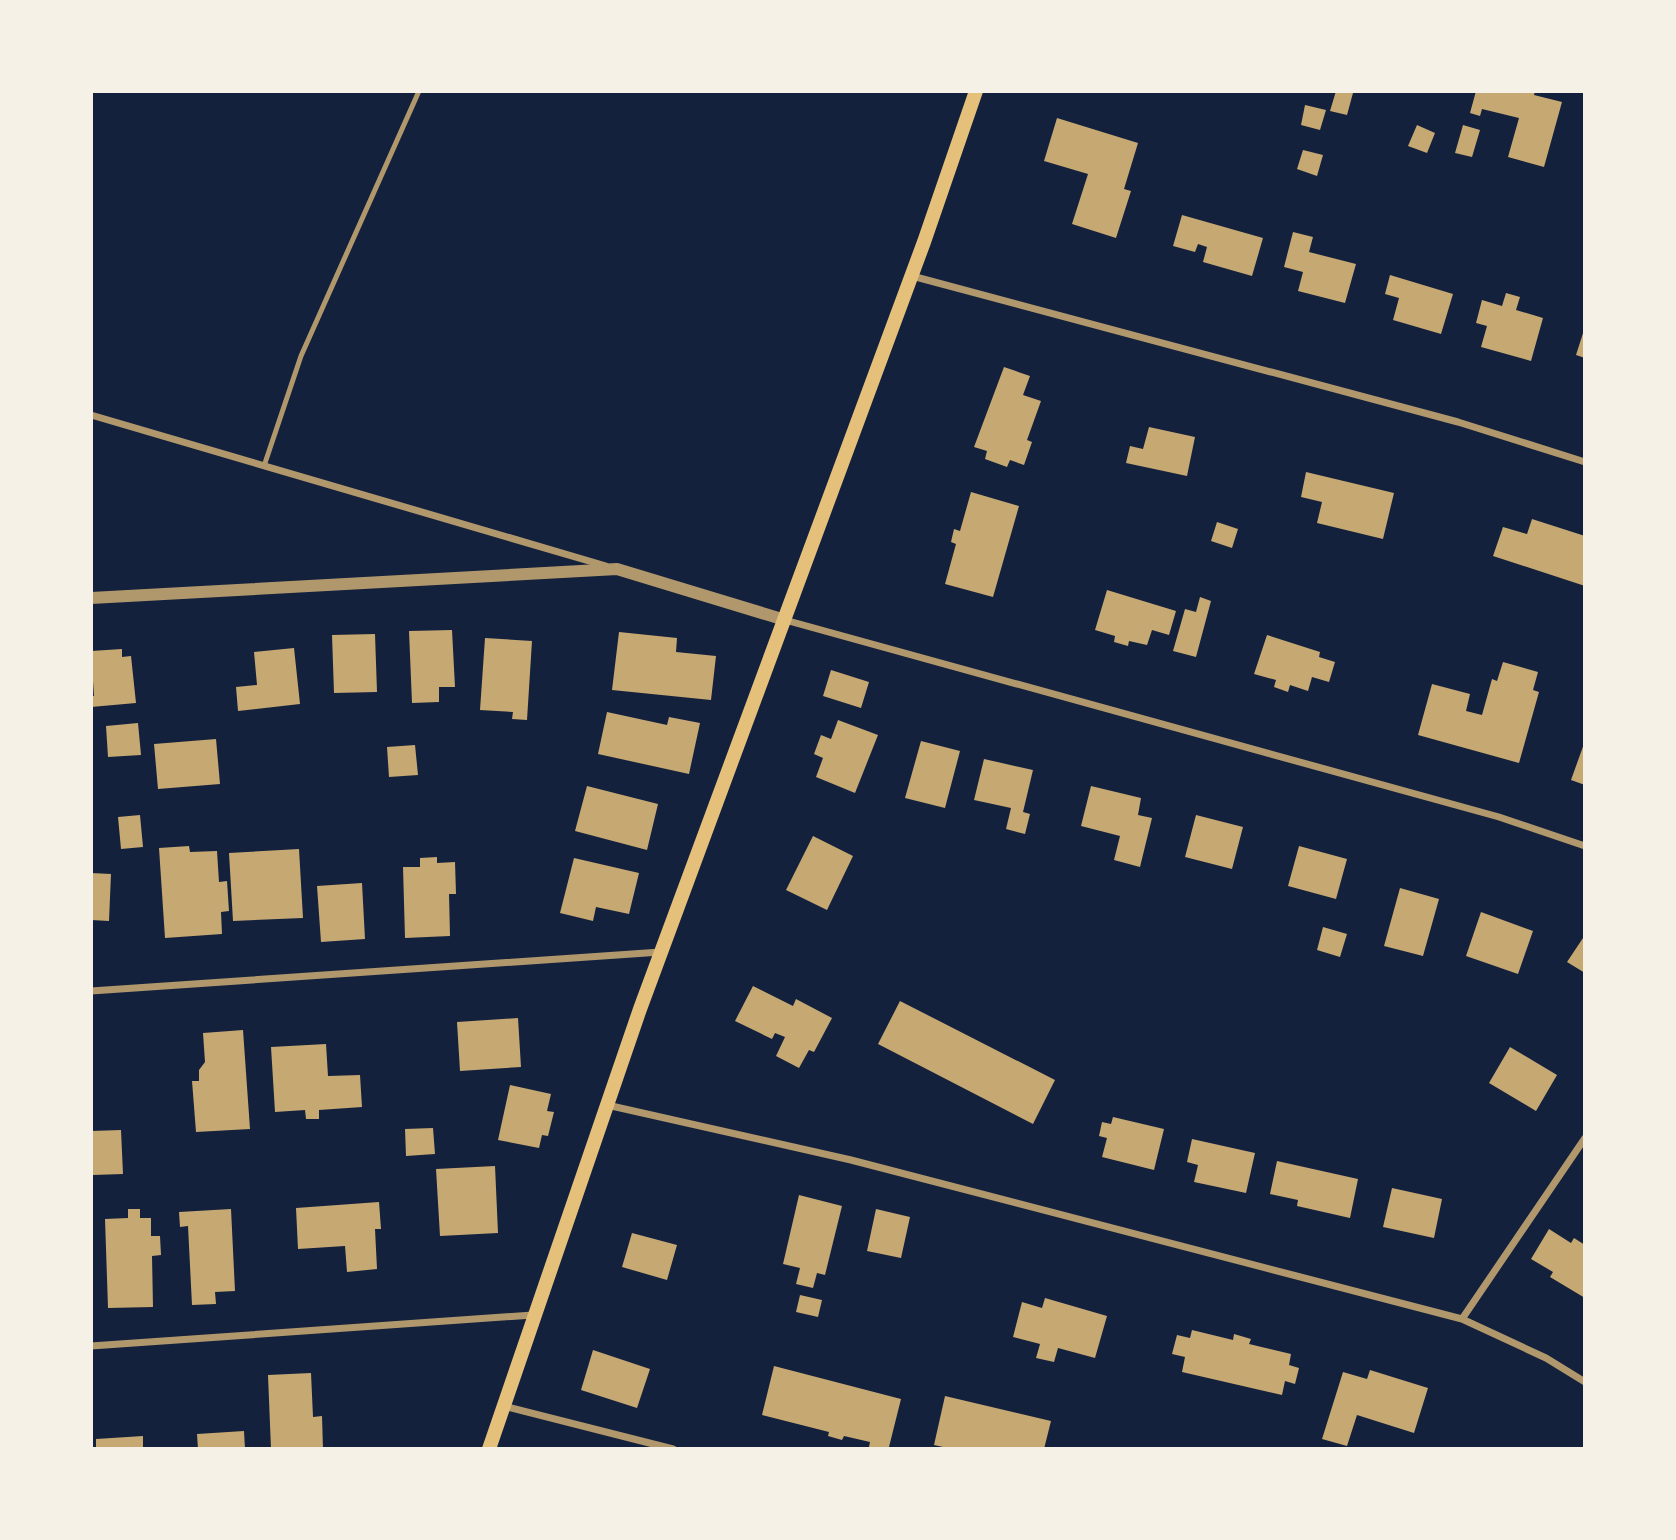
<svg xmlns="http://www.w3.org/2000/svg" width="1676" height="1540" viewBox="0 0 1676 1540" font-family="'Work Sans',sans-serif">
<rect width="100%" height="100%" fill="#14213d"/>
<path fill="#c6a872" d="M1336,91L1353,93L1347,115L1330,111Z
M1476,91H1535L1534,95L1562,102L1544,167L1508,157L1519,118L1482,109L1480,116L1470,113Z
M1305,105L1326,110L1320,130L1301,125Z
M1057,118L1138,143L1124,189L1131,191L1116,238L1072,224L1088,174L1044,161Z
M1417,125L1435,133L1427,153L1408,146Z
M1463,125L1480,130L1472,157L1455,153Z
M1303,150L1323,155L1317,176L1297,169Z
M1182,215L1263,238L1252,276L1203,262L1207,247L1198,244L1195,252L1173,246Z
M1293,232L1313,237L1309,252L1356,264L1345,303L1298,291L1303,272L1284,267Z
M1390,275L1453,294L1441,334L1393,320L1399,298L1385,294Z
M1506,293L1520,297L1516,310L1543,318L1531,361L1481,347L1487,326L1476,323L1482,300L1502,306Z
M1584,330H1585V358L1576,355Z
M1004,367L1030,376L1023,395L1041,401L1027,440L1032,442L1024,465L1010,460L1007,467L985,459L987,451L974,447Z
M1149,427L1195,437L1187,476L1126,463L1130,446L1143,449Z
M1306,472L1394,493L1383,539L1317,523L1322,502L1301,497Z
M971,492L1019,506L993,597L945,584L956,544L951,542L954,529L960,531Z
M1532,519L1585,536V586L1493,556L1503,527L1527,534Z
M1217,522L1238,529L1232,548L1211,541Z
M1107,590L1176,611L1169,635L1152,630L1147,645L1129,641L1128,646L1114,642L1115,636L1095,630Z
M1200,597L1211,601L1196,657L1173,651L1185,609L1196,612Z
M452,630L455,687H439V702L412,703L409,631Z
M619,632L677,638L676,652L716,656L711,700L612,690Z
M375,634L377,692L334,693L332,635Z
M1267,635L1320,652L1319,657L1335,662L1329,682L1312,677L1308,691L1290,685L1288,692L1274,687L1276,680L1254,674Z
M485,638L532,641L527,720L512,719L513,712L480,710Z
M294,648L300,704L238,711L236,687L257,685L254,652Z
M122,649V657L131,656L136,703L91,707V696H94L91,651Z
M1503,662L1538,672L1533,690L1539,692L1519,763L1418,735L1432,684L1470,694L1466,711L1482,715L1492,679L1497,681Z
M831,670L869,682L861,708L823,696Z
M607,712L667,725L669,717L700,723L689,774L598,754Z
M838,720L878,735L855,793L816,777L823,758L814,754L821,735L831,739Z
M138,723L141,755L108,757L106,726Z
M216,739L220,784L158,789L154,744Z
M921,741L960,751L945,808L905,798Z
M1585,741V785L1571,780Z
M415,745L418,775L389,777L387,747Z
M984,759L1033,770L1023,812L1030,814L1025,834L1006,829L1011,808L974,800Z
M587,786L658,804L647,850L575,831Z
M1091,786L1141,798L1138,815L1152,818L1140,867L1114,860L1120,836L1081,826Z
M140,815L143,847L121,849L118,817Z
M1196,815L1243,827L1232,869L1185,857Z
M813,836L853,856L827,910L786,890Z
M189,846L190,852L217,851L219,882L227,881L229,911L221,912L222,934L165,938L159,848Z
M1299,846L1347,859L1336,899L1288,886Z
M299,849L303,918L233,921L229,853Z
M437,857V863L455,862L456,894H449L450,936L405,938L403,867H420V858Z
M574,858L639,873L629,914L596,907L593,921L560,913Z
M91,873L111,874L109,921L91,920Z
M362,883L365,939L321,942L317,886Z
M1400,888L1439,899L1423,956L1384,946Z
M1481,912L1533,931L1518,974L1466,956Z
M1323,927L1347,934L1340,957L1317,950Z
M1585,935V973L1567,962Z
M753,986L793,1006L796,999L832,1018L814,1052L809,1050L799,1068L776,1056L785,1037L775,1033L772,1039L735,1021Z
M900,1001L1055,1080L1033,1124L878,1044Z
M518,1018L521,1067L460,1071L457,1022Z
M243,1030L250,1129L196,1132L192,1081H199V1070L205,1062L203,1033Z
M326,1044L328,1076L360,1075L362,1107L319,1110V1119H306L305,1110L275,1112L271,1047Z
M1510,1047L1557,1075L1536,1111L1489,1083Z
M510,1085L551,1094L547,1111L554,1112L548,1136L542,1135L539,1148L498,1140Z
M1113,1117L1164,1129L1154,1170L1102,1157L1107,1138L1099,1136L1102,1122L1111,1124Z
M433,1128L435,1154L406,1156L405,1129Z
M121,1130L123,1174L93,1175L91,1131Z
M1192,1139L1255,1153L1246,1193L1194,1182L1198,1165L1187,1162Z
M1277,1161L1358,1179L1350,1218L1297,1206L1298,1200L1270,1194Z
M495,1166L498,1233L440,1236L436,1169Z
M1392,1188L1442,1199L1434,1238L1383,1227Z
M799,1195L842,1206L825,1275L817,1273L813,1288L796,1284L800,1268L783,1264Z
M379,1202L381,1229H375L377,1269L347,1272L345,1246L298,1249L296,1208Z
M128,1209H140V1218H151V1236H160L161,1255L152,1256L153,1307L108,1308L105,1219L128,1218Z
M231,1209L235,1291L215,1292L216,1304L192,1305L188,1226L180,1227L179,1212Z
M876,1209L910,1217L901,1258L867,1251Z
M1549,1229L1571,1243L1574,1238L1585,1245V1298L1550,1277L1553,1272L1531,1259Z
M632,1233L677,1245L667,1280L622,1267Z
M800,1295L822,1300L818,1317L796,1312Z
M1045,1298L1107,1316L1095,1358L1058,1348L1054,1362L1036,1358L1040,1344L1013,1337L1022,1302L1042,1308Z
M1192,1330L1233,1340L1234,1334L1251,1339L1249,1344L1291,1354L1289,1365L1299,1368L1295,1384L1285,1381L1282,1395L1182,1372L1185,1357L1172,1354L1177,1335L1190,1338Z
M593,1350L650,1369L637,1408L581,1390Z
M774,1366L901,1399L889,1447H869L870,1442L844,1436L842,1440L828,1436L829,1432L762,1415Z
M1370,1370L1428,1388L1414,1433L1357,1415L1347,1446L1322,1439L1343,1372L1367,1379Z
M311,1373L313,1417L322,1416L323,1449H271L268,1375Z
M945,1396L1051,1421L1044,1449H952L934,1445Z
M244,1431L245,1449H198L197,1434Z
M143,1436V1449H96V1439Z"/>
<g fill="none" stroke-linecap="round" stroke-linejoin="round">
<path stroke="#b1986c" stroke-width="5" d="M264,466L301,356L419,91"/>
<path stroke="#b1986c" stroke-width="7" d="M912,276L1458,422L1585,462
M91,415L606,566
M785,620L1499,817L1585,846
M91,991L661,952
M607,1105L851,1160L1462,1319L1546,1358L1585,1382
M1462,1319L1585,1138
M91,1346L533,1315
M504,1406L673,1449"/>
<path stroke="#b1986c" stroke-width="12" d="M91,598L617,569L785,620"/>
<path stroke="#e5c07b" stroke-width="14" d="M489,1449L640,1009L924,242L976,91"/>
</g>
<rect width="1676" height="1540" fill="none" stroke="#f6f1e7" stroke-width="186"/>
</svg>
